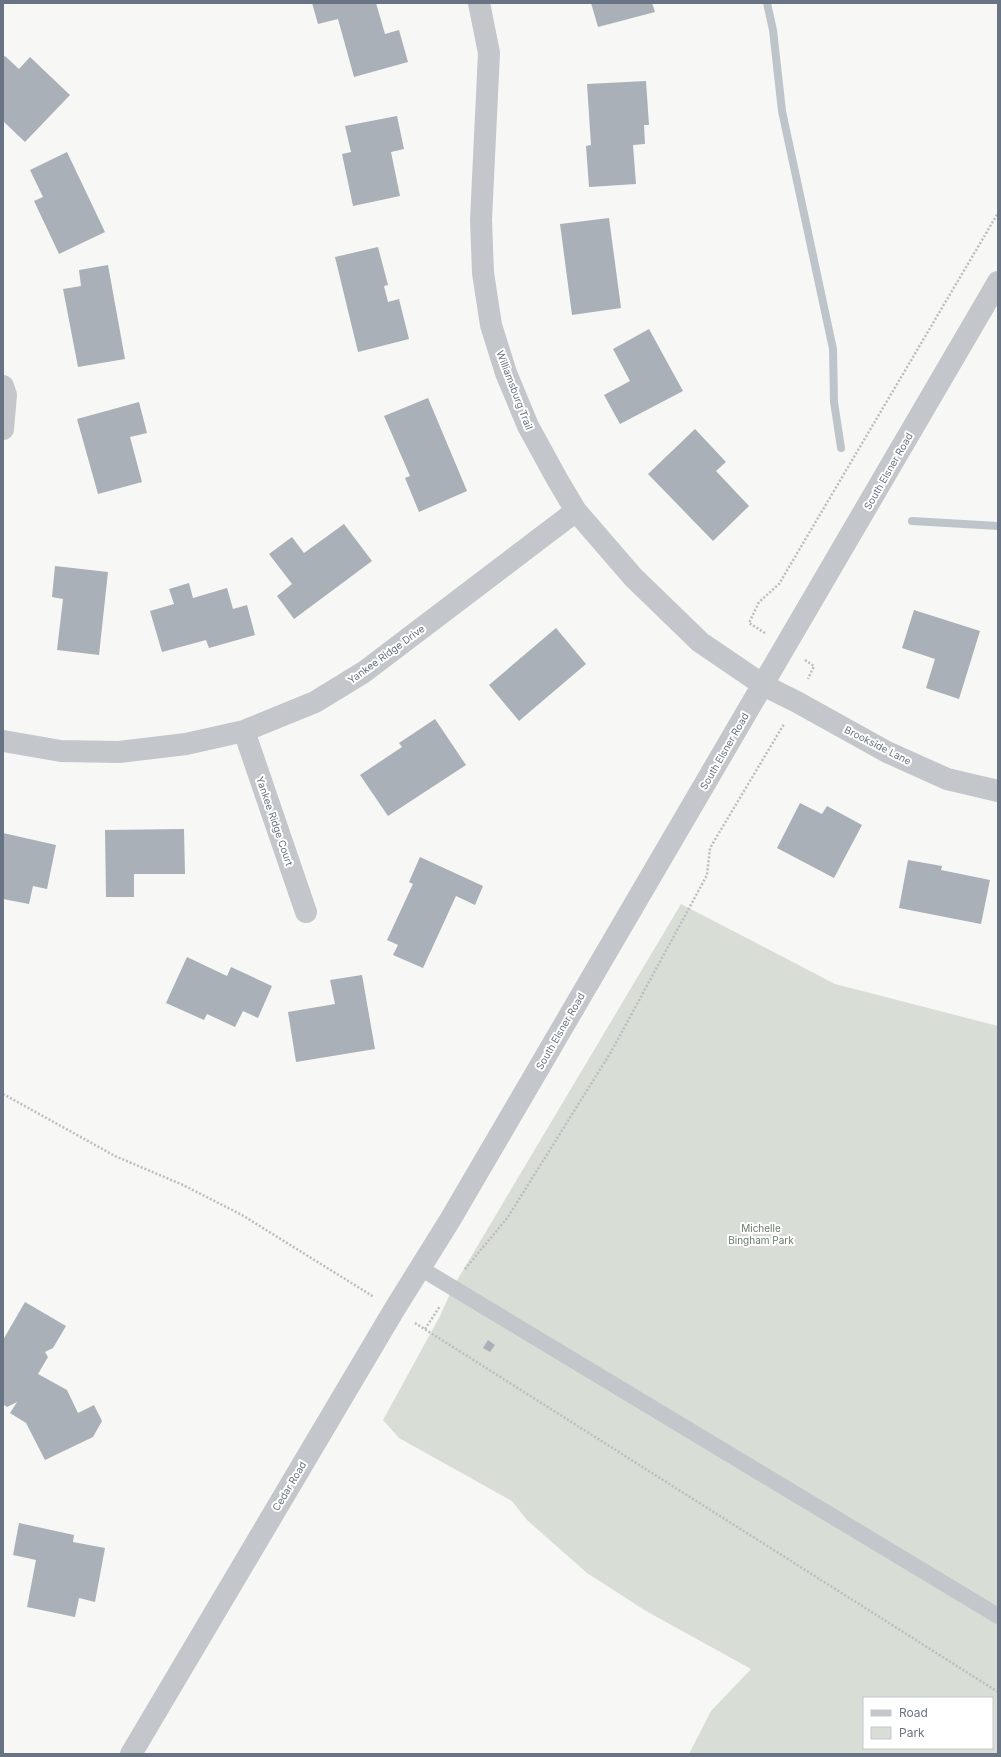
<svg xmlns="http://www.w3.org/2000/svg" width="1001" height="1757" viewBox="0 0 1001 1757" font-family="Inter,sans-serif">
<rect width="100%" height="100%" fill="#f7f7f5"/>
<path fill="#d8ded6" fill-rule="evenodd" d="M681,904L835,984L998,1026V1754H689L711,1711L751,1669L646,1611L587,1573L527,1520L512,1501L399,1438L383,1420L440,1316L453,1287ZM864,1698H992V1748H864Z"/>
<g fill="none" stroke-linecap="round" stroke-linejoin="round">
<path stroke="#bdc5cb" stroke-width="8" d="M767,3L773,30L782,111L833,349L834,402L841,448
M912,521L998,526"/>
</g>
<path fill="#aab0b7" d="M312,3H376L385,34L399,30L408,62L354,77L338,19L318,24Z
M591,3H652L655,12L598,27Z
M5,56L19,69L30,57L70,95L25,142L3,121V57Z
M646,81L649,125H644L645,144L633,145L636,184L589,187L586,146L591,145L587,84Z
M397,116L404,149L391,152L400,196L353,206L342,154L351,152L345,126Z
M67,152L105,232L59,254L34,201L43,197L30,170Z
M609,218L621,308L572,315L560,224Z
M378,247L388,285L384,286L388,302L399,299L409,339L358,352L335,257Z
M108,265L125,359L78,367L63,289L81,286L79,270Z
M649,329L683,391L620,424L604,395L630,381L613,349Z
M428,398L467,491L419,512L405,478L410,476L384,416Z
M139,402L147,433L130,437L142,482L98,494L77,419Z
M695,429L726,462L716,471L749,506L713,541L648,474Z
M344,524L372,561L294,619L277,596L292,584L269,554L292,537L304,553Z
M55,566L108,572L99,655L57,650L63,599L52,597Z
M189,583L193,598L227,588L233,609L247,605L255,635L209,648L206,640L162,652L150,611L174,604L169,589Z
M914,610L980,631L959,699L926,688L935,659L902,648Z
M556,628L586,664L519,721L489,685Z
M435,719L466,765L388,816L360,775L402,747L399,743Z
M800,803L822,814L827,806L862,825L834,878L777,848Z
M184,829L185,874H134V897H106L105,830Z
M3,833L56,845L47,889L33,886L29,904L3,899Z
M420,857L483,886L475,905L456,896L423,968L393,955L398,945L387,940L413,884L409,882Z
M908,860L942,866L941,870L990,880L981,924L899,908Z
M187,957L227,976L231,967L272,986L258,1018L243,1011L235,1027L207,1014L204,1020L166,1003Z
M362,975L375,1049L296,1062L288,1012L335,1004L330,980Z
M25,1302L66,1326L53,1348L45,1352L48,1357L38,1374L67,1390L78,1413L94,1405L102,1421L93,1437L45,1460L26,1423L10,1413L17,1402L7,1407L3,1404V1340Z
M488,1340L495,1345L490,1352L483,1348Z
M19,1523L74,1535L73,1542L105,1548L95,1602L79,1598L75,1617L27,1607L36,1560L13,1555Z"/>
<g fill="none" stroke-linecap="round" stroke-linejoin="round">
<path stroke="#bbbdc0" stroke-width="2.5" stroke-dasharray="2 2" stroke-linecap="butt" d="M765,633L749,623L759,602L779,584L998,213
M805,660L814,666L808,679
M3,1094L115,1156L183,1185L242,1215L374,1297
M465,1269L508,1217L611,1052L707,875L710,848L784,724
M415,1323L998,1692
M425,1329L440,1306"/>
<path stroke="#c3c6ca" stroke-width="16" d="M420,1268L998,1616"/>
<path stroke="#c3c6ca" stroke-width="22" d="M479,3L489,53L481,220L483,273L491,325L506,373L528,426L557,479L576,511L633,577L700,642L763,685L797,702L887,752L947,779L998,791
M3,386L6,395L3,429
M244,731L306,912
M3,741L61,751L119,752L186,744L244,731L315,702L364,672L576,511
M131,1754L394,1310L450,1220L998,282"/>
</g>
<g text-anchor="middle" stroke-width="4" stroke-linejoin="round" paint-order="stroke">
<g font-size="10" fill="#687484" stroke="#fff">
<text transform="translate(515 390) rotate(69)" y="4">Williamsburg Trail</text>
<text transform="translate(888 471) rotate(-60)" y="4">South Elsner Road</text>
<text transform="translate(386 654) rotate(-36)" y="4">Yankee Ridge Drive</text>
<text transform="translate(878 745) rotate(27)" y="4">Brookside Lane</text>
<text transform="translate(724 751) rotate(-60)" y="4">South Elsner Road</text>
<text transform="translate(275 821) rotate(71)" y="4">Yankee Ridge Court</text>
<text transform="translate(560 1031) rotate(-60)" y="4">South Elsner Road</text>
<text transform="translate(289 1486) rotate(-59)" y="4">Cedar Road</text>
</g>
<g font-size="10" fill="#687b67" stroke="#fff">
<text x="761" y="1232">Michelle<tspan x="761" dy="12">Bingham Park</tspan></text>
</g>
</g>
<rect width="1001" height="1757" fill="none" stroke="#687484" stroke-width="8"/>
<rect x="863" y="1697" width="130" height="52" fill="#ffffff" stroke="#c3c7ce"/>
<rect x="871" y="1710" width="20" height="6" fill="#c3c6ca" stroke="#c3c7ce"/>
<text x="899" y="1717" font-size="12" fill="#687484">Road</text>
<rect x="871" y="1727" width="20" height="12" fill="#d8ded6" stroke="#c3c7ce"/>
<text x="899" y="1737" font-size="12" fill="#687484">Park</text>
</svg>
